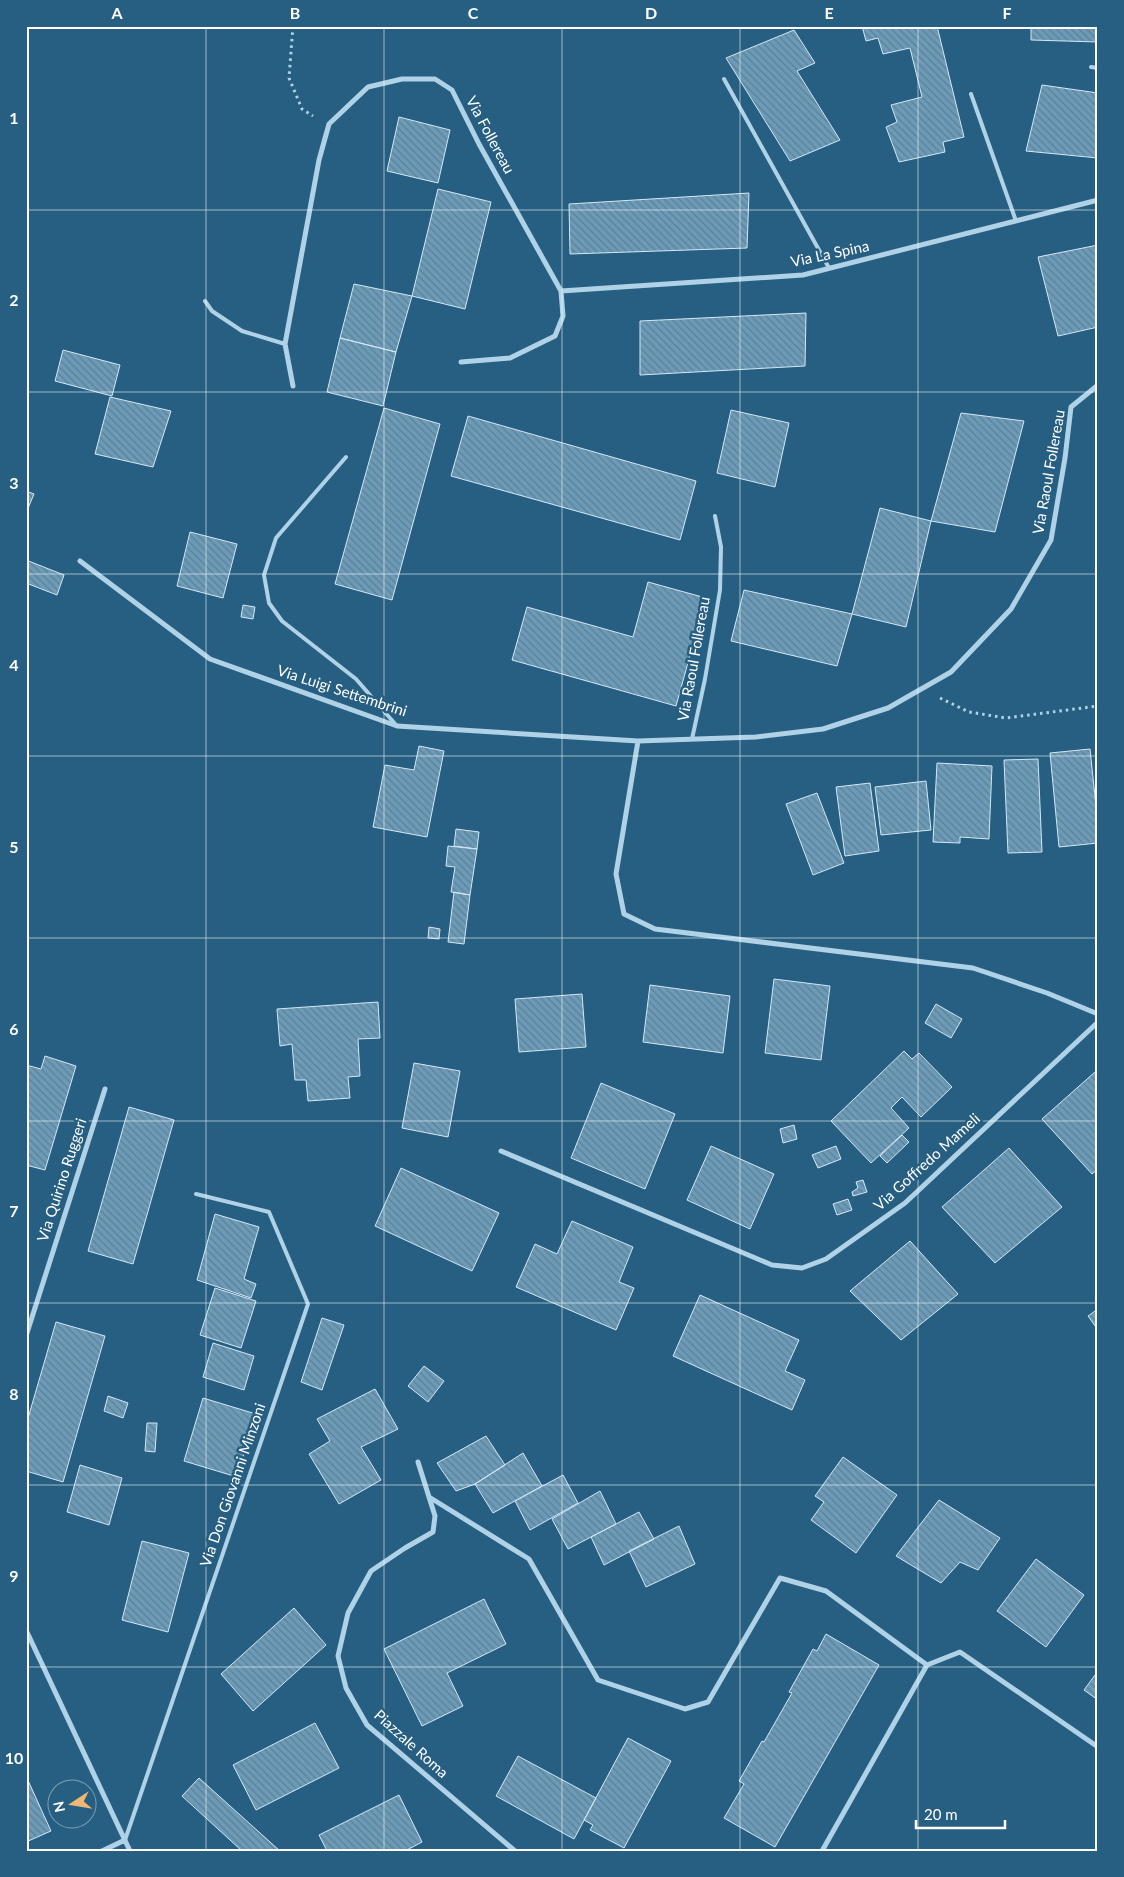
<svg xmlns="http://www.w3.org/2000/svg" width="1124" height="1877" viewBox="0 0 1124 1877" font-family="Lato,sans-serif">
<defs>
<pattern id="building-back-hatch" width="6" height="6" patternUnits="userSpaceOnUse" patternTransform="scale(1.25)"><rect width="6" height="6" fill="#6b9bb8"/><path d="M-1 5l2 2M0 0l6 6M5-1l2 2" fill="none" stroke="#607f92"/></pattern>
</defs>
<rect width="100%" height="100%" fill="#275f82"/>
<path fill="url(#building-back-hatch)" stroke="#d2e8f5" d="M862,26H937L964,137L943,142L945,152L899,162L886,127L897,122L891,105L922,97L910,48L883,54L878,38L866,41Z
M1031,26H1098V42L1031,40Z
M794,30L815,63L797,71L840,140L790,161L726,58Z
M1042,85L1098,93V158L1026,151Z
M399,117L450,130L438,183L387,171Z
M438,189L491,202L465,309L412,296Z
M749,193L747,248L570,254L569,204Z
M1098,245V327L1058,336L1038,257Z
M354,284L412,296L396,352L340,338Z
M806,313L805,366L640,375V321Z
M340,338L396,352L383,406L327,392Z
M63,350L120,365L112,396L55,381Z
M110,397L171,411L153,467L95,454Z
M384,408L440,424L392,600L335,584Z
M731,410L789,423L775,487L717,473Z
M961,413L1024,421L995,532L931,521Z
M468,416L696,481L680,540L451,476Z
M26,491L34,494L26,513Z
M880,508L931,521L906,627L852,614Z
M190,532L237,544L223,598L177,586Z
M26,560L64,575L57,595L26,583Z
M648,582L706,598L676,706L512,660L527,607L633,637Z
M744,590L852,614L837,666L731,641Z
M243,605L255,607L253,619L241,617Z
M419,746L444,751L427,837L373,827L385,765L414,770Z
M1090,749L1098,825V843L1059,847L1050,753Z
M1038,759L1042,852L1008,853L1004,760Z
M937,763L992,766L989,839L960,837V843L933,842Z
M926,781L931,830L881,835L875,787Z
M870,783L879,851L845,856L836,787Z
M817,793L844,863L813,875L786,804Z
M456,829L479,832L477,849L454,846Z
M448,846L477,849L470,895L451,892L455,867L446,866Z
M454,892L470,895L464,944L448,942Z
M429,927L440,929L439,939L428,938Z
M774,979L830,986L821,1060L765,1053Z
M650,985L730,996L723,1053L643,1042Z
M582,994L586,1047L519,1052L515,999Z
M378,1002L380,1038L358,1039L360,1076L348,1077L350,1098L308,1101L306,1080H295L292,1044L280,1046L277,1009Z
M936,1004L962,1019L951,1038L925,1023Z
M904,1051L912,1059L919,1053L952,1087L921,1117L902,1097L891,1108L909,1128L871,1163L831,1121Z
M45,1056L76,1066L45,1170L26,1165V1065L41,1069Z
M414,1063L460,1071L448,1137L402,1128Z
M1095,1072L1098,1075V1169L1092,1174L1042,1119Z
M601,1083L675,1114L645,1189L571,1158Z
M129,1107L174,1120L133,1264L88,1251Z
M794,1125L797,1139L783,1143L780,1129Z
M902,1135L909,1142L887,1163L880,1156Z
M711,1146L774,1174L750,1229L687,1200Z
M836,1146L841,1159L818,1168L812,1155Z
M1009,1148L1062,1207L995,1263L942,1207Z
M401,1168L499,1213L472,1271L375,1226Z
M863,1180L867,1192L853,1196L852,1192L858,1188L856,1182Z
M848,1199L852,1210L837,1215L833,1204Z
M215,1214L259,1227L244,1279L256,1284L251,1298L197,1280Z
M572,1221L633,1247L619,1282L634,1288L616,1330L516,1287L535,1244L557,1254Z
M910,1241L958,1294L901,1340L850,1291Z
M215,1288L256,1301L241,1348L200,1335Z
M700,1295L799,1340L785,1371L805,1380L792,1410L673,1356Z
M1098,1309V1330L1088,1316Z
M322,1318L344,1325L322,1390L301,1382Z
M56,1322L105,1336L63,1482L26,1471V1425Z
M213,1343L254,1356L244,1390L203,1377Z
M424,1366L444,1381L428,1402L408,1386Z
M375,1389L398,1429L361,1447L381,1480L339,1504L309,1454L330,1441L317,1419Z
M108,1396L128,1403L123,1418L104,1411Z
M203,1398L256,1414L237,1477L184,1461Z
M147,1423H157L155,1452L145,1451Z
M486,1436L505,1465L475,1484L456,1491L437,1463Z
M523,1453L542,1486L493,1513L475,1484Z
M843,1457L897,1495L856,1553L811,1520L824,1502L815,1496Z
M80,1465L122,1478L109,1525L67,1512Z
M563,1475L578,1503L530,1530L515,1501Z
M600,1491L616,1524L568,1549L552,1519Z
M939,1500L1000,1538L978,1570L960,1562L941,1583L896,1556Z
M639,1512L654,1539L604,1565L591,1537Z
M679,1526L695,1564L646,1587L629,1551Z
M142,1541L189,1553L168,1632L122,1620Z
M1036,1559L1084,1595L1046,1647L997,1611Z
M484,1599L506,1644L447,1673L463,1706L422,1726L384,1649Z
M294,1608L326,1645L253,1711L221,1674Z
M826,1634L879,1665L775,1847L724,1818L744,1784L739,1781L762,1741L764,1742L792,1693L789,1692L813,1649L817,1651Z
M1098,1671V1700L1084,1690Z
M315,1723L339,1768L256,1810L233,1765Z
M628,1738L671,1761L624,1848L590,1830L593,1825L584,1820Z
M518,1756L596,1798L574,1839L496,1796Z
M26,1776L51,1831L26,1842Z
M199,1778L280,1851H242L182,1796Z
M399,1795L422,1842L405,1851H327L319,1835Z"/>
<g fill="none" stroke-linecap="round" stroke-linejoin="round">
<path stroke="#afd2e7" stroke-width="3" stroke-dasharray="2.5 4" stroke-linecap="butt" d="M293,26L289,78L302,109L313,116
M940,698L969,712L1006,718L1098,706"/>
<path stroke="#afd2e7" stroke-width="4" d="M1091,67L1098,68
M724,79L829,268
M971,94L1016,221
M205,301L212,311L242,331L285,344
M346,457L276,538L264,575L269,603L282,621L356,679L396,725
M692,739L705,679L720,590L721,547L715,516
M125,1840L308,1304L269,1212L196,1194"/>
<path stroke="#afd2e7" stroke-width="5" d="M561,291L803,275L1098,200
M293,386L285,344L319,160L329,124L368,87L402,79H435L452,90L479,144L561,291L563,316L555,336L510,358L461,362
M80,561L210,659L397,726L638,741L756,737L823,729L888,708L951,672L1011,609L1051,540L1065,458L1071,407L1098,385
M638,741L616,874L624,914L655,929L973,968L1047,993L1098,1014
M501,1151L772,1265L802,1268L826,1259L905,1203L1098,1022
M26,1336L105,1089
M418,1462L435,1516L433,1532L405,1548L371,1571L348,1613L338,1656L346,1688L367,1725L515,1851
M429,1497L529,1559L598,1680L685,1709L708,1702L780,1578L826,1591L927,1665
M26,1630L130,1851
M102,1851L125,1840
M822,1851L927,1665L960,1652L1098,1747"/>
</g>
<path fill="none" stroke="#fff" stroke-width="1" stroke-opacity="0.55" d="M206,26V1851M384,26V1851M562,26V1851M740,26V1851M918,26V1851M26,210H1098M26,392H1098M26,574H1098M26,756H1098M26,938H1098M26,1121H1098M26,1303H1098M26,1485H1098M26,1667H1098"/>
<g text-anchor="middle" stroke-width="5" stroke-linejoin="round" paint-order="stroke">
<g font-size="15" fill="#fff" stroke="#275f82">
<text transform="translate(490 135) rotate(62)" y="5">Via Follereau</text>
<text transform="translate(830 254) rotate(-12)" y="5">Via La Spina</text>
<text transform="translate(1049 472) rotate(-80)" y="5">Via Raoul Follereau</text>
<text transform="translate(694 659) rotate(-80)" y="5">Via Raoul Follereau</text>
<text transform="translate(342 691) rotate(18)" y="5">Via Luigi Settembrini</text>
<text transform="translate(927 1162) rotate(-42)" y="5">Via Goffredo Mameli</text>
<text transform="translate(62 1180) rotate(-72)" y="5">Via Quirino Ruggeri</text>
<text transform="translate(233 1485) rotate(-71)" y="5">Via Don Giovanni Minzoni</text>
<text transform="translate(411 1744) rotate(42)" y="5">Piazzale Roma</text>
</g>
</g>
<rect width="1124" height="1877" fill="none" stroke="#275f82" stroke-width="55"/>
<g transform="translate(72 1804) rotate(258)"><circle r="24" fill="#275f82" stroke="#7d9fb4"/>
<path d="M0-4L9 19L0 12L-9 19Z" fill="#efb674"/>
<text y="-8" font-size="14" font-weight="bold" text-anchor="middle" fill="#ffffff">N</text>
</g>
<path d="M916 1820v8h89v-8" fill="none" stroke="#ffffff" stroke-width="2.5"/>
<text x="924" y="1820" font-size="15" fill="#ffffff" stroke="#275f82" stroke-width="4" paint-order="stroke">20 m</text>
<rect x="28" y="28" width="1068" height="1822" fill="none" stroke="#fff" stroke-width="2"/>
<g font-size="16" text-anchor="middle" font-weight="bold" fill="#fff">
<text x="117" y="19">A</text>
<text x="295" y="19">B</text>
<text x="473" y="19">C</text>
<text x="651" y="19">D</text>
<text x="829" y="19">E</text>
<text x="1007" y="19">F</text>
<text x="14" y="124">1</text>
<text x="14" y="306">2</text>
<text x="14" y="489">3</text>
<text x="14" y="671">4</text>
<text x="14" y="853">5</text>
<text x="14" y="1035">6</text>
<text x="14" y="1217">7</text>
<text x="14" y="1400">8</text>
<text x="14" y="1582">9</text>
<text x="14" y="1764">10</text>
</g>
</svg>
